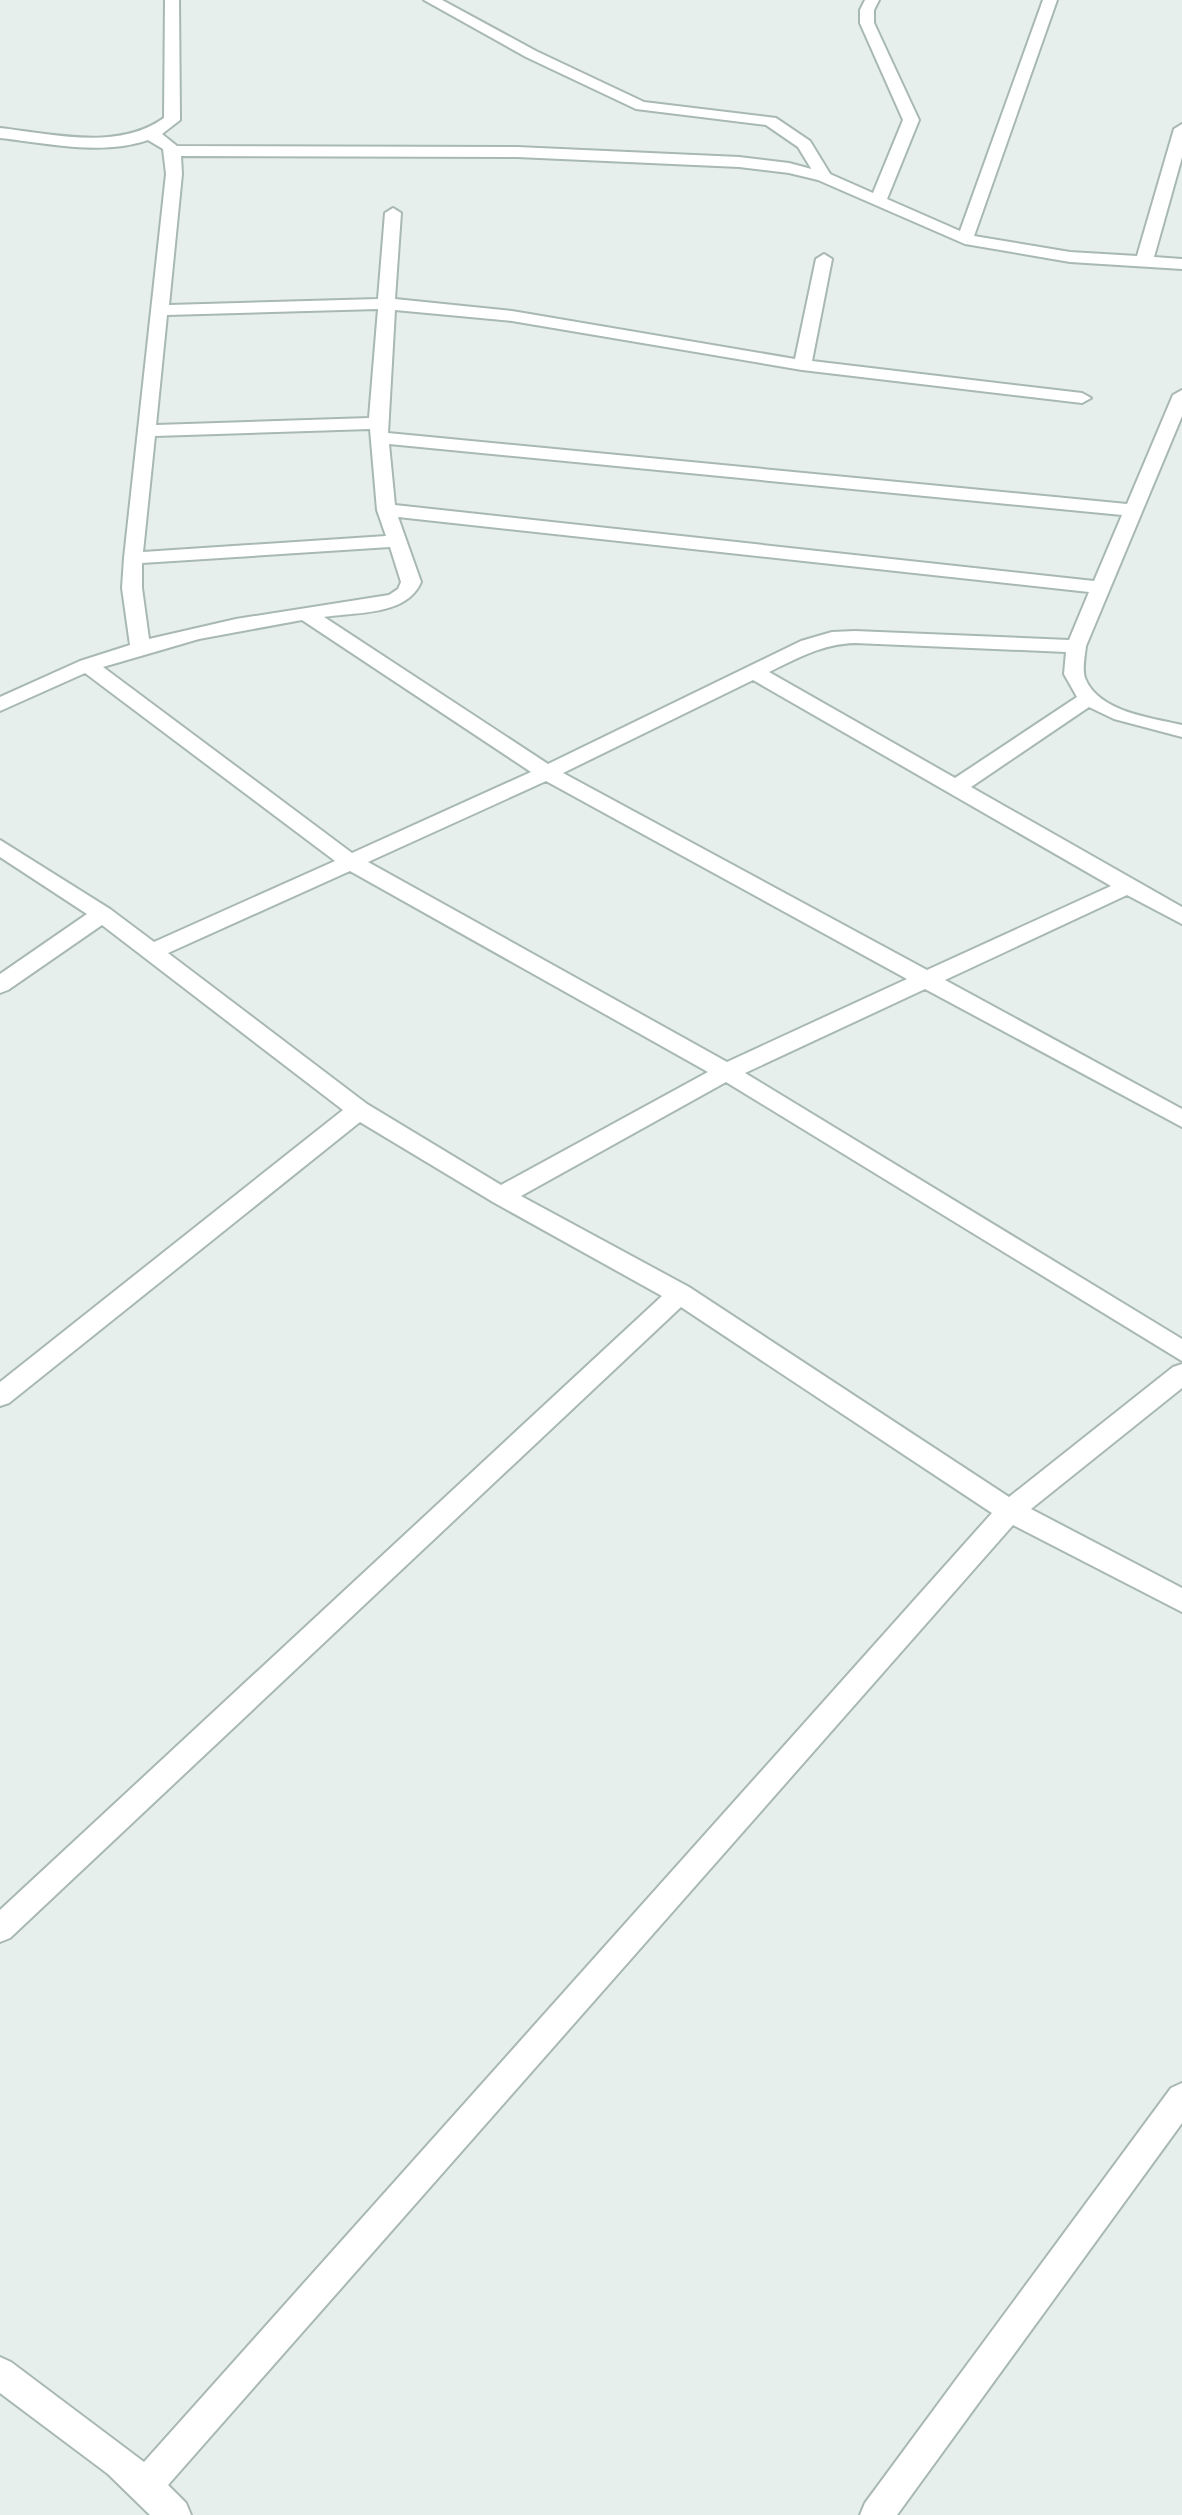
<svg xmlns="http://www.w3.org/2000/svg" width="1182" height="2515" viewBox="0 0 1182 2515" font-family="'IBM Plex Sans',sans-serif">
<rect width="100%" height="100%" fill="#e6efeb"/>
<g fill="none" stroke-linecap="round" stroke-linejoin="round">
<g stroke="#a8b8b2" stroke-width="4">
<path id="service" d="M424,0H442L536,51L644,102L776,118L810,141L832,177L830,180H818L798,147L766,125L636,109L526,57Z"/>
</g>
<g stroke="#a8b8b2" stroke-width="4">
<path id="minor" d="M165,0H179L180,120L162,134L177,146L517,147L739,157L789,163L830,174L873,193L903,120L860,23V10L865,0H879L874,10V23L919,120L887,199L960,231L1043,0H1057L974,236L1070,252L1137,256L1174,129L1182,124V157L1154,257L1182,259V269L1070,262L965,244L818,180L789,173L739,167L517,157L181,156L182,174L169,305L378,299L385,213L393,208L401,213L395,299L512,311L795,359L816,259L824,254L832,259L812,361L1082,393L1091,398L1082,403L802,370L512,321L395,310L388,433L1127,504L1173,395L1182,390V416L1086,646C1085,656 1082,668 1085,678C1098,712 1152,718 1182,725V737L1114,719L1089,707L971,787L1182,907V924L1127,895L945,980L1182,1109V1127L925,989L745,1073L1182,1339V1361L726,1082L521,1196L689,1287L1009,1497L1173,1367L1182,1364V1388L1031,1509L1182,1588V1612L1013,1525L168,2485L186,2503L191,2515H150L108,2474L0,2393V2357L11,2362L144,2462L992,1513L681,1307L10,1938L0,1942V1910L662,1296L493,1202L360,1122L9,1403L0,1406V1382L343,1110L102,925L8,990L0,993V974L87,914L0,857V840L110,909L154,942L335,861L85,673L0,711V697L80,661L130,645L122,588L124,558L166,174L163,149L148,140C102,156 47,143 0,138V128C53,134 118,151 164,118ZM378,309L369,418L156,425L167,315ZM370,429L377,510L386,536L143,552L155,436ZM389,444L1122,515L1094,581L395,505ZM398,517L1089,592L1069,640L855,631L832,632L801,641L548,764L324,617C355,612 407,616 421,582ZM390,547L401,582L398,589L389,595L236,619L149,639L142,588V563ZM302,620L531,772L352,853L103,667L199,639ZM855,643L1066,652L1064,674L1077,697L955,778L769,672C798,658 822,644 855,643ZM753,680L1111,886L927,970L563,773ZM546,781L907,979L727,1062L368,862ZM350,871L708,1072L501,1185L367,1104L168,953Z
M1182,2083V2123L897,2515H860L865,2503L1171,2088Z"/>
</g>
<use href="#service" fill="#fff" fill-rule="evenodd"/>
<use href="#minor" fill="#fff" fill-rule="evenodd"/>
</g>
</svg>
